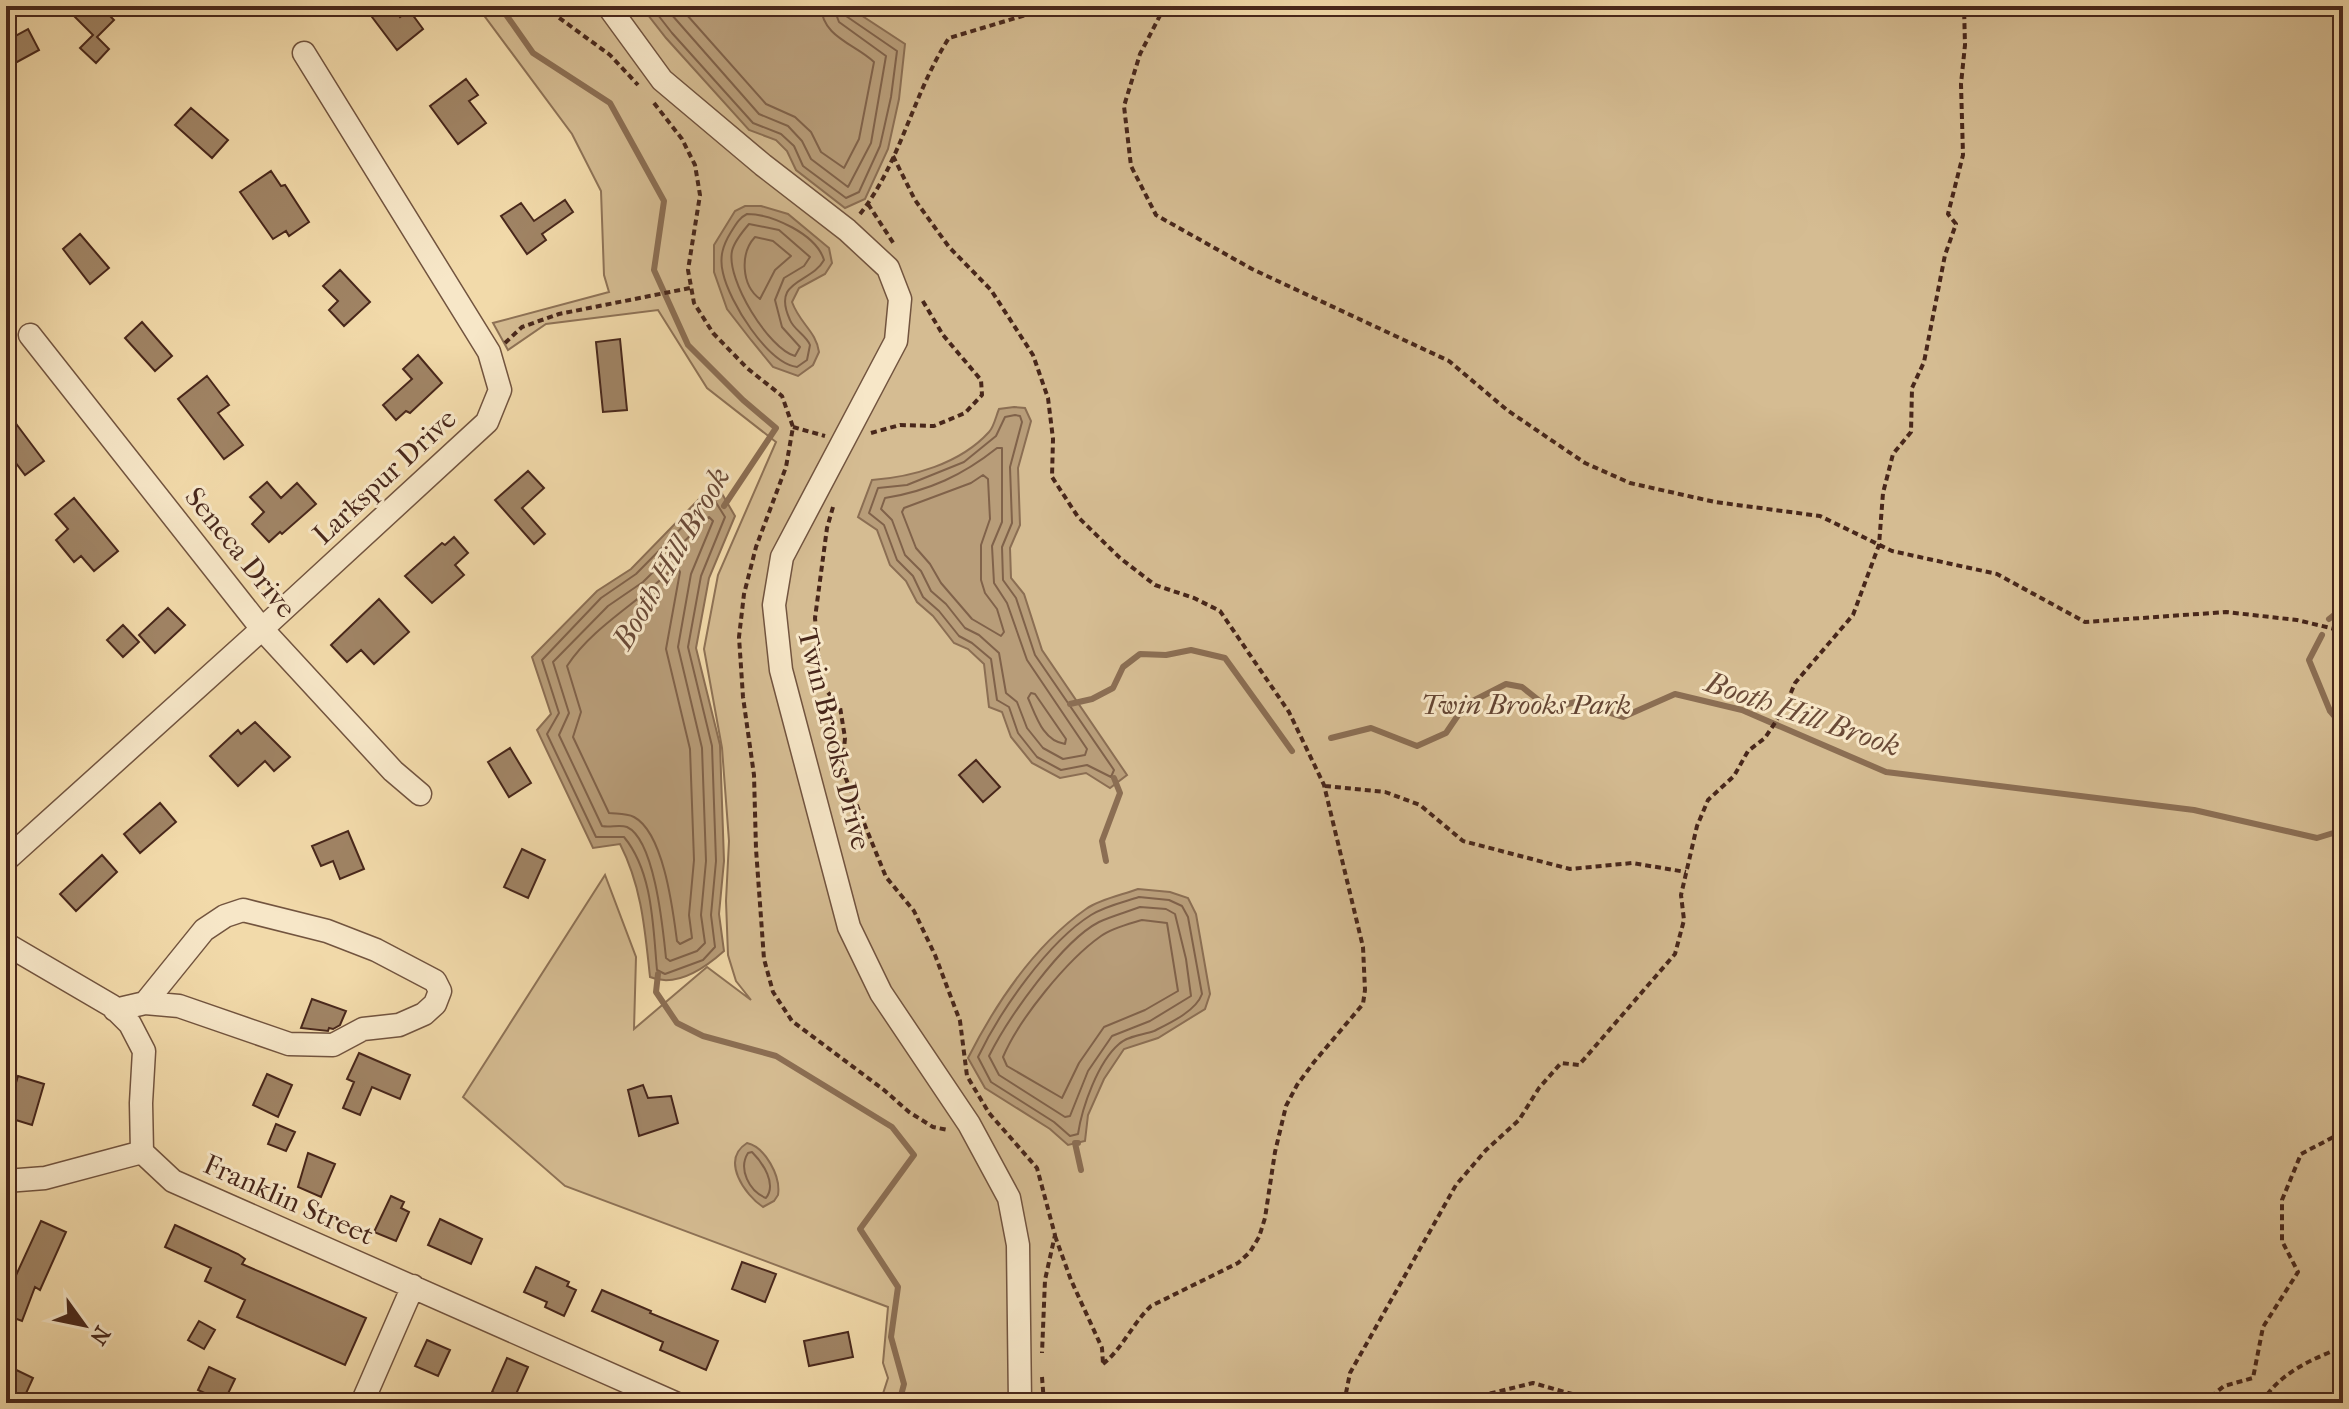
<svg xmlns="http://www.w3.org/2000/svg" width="2349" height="1409" viewBox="0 0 2349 1409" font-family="'IM FELL French Canon',serif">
<rect width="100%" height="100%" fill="#f2daaa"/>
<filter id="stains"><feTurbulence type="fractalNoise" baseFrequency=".0025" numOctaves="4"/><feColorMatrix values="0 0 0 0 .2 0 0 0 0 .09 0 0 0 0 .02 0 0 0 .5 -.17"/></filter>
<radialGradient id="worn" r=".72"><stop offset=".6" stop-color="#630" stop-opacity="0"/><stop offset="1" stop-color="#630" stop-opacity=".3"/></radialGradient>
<path fill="#d5bc92" stroke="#8e7256" stroke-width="2" d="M477,6H2343V1403H880L888,1378L883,1363L888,1307L565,1186L463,1097L605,875L636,957L634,1029L707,967L751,1000L736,981L728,955L726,901L729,841L722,748L704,649L718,575L776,442L707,388L658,310L546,324L508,350L493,323L609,292L604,275L601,191L572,134Z"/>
<path fill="#b89d79" stroke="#8b6e53" stroke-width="2" d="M641,6H847L905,44L899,99L888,149L865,199L845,208L796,170L787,151L776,140L749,130L666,38Z
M745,206H761L788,214L829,248L832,263L825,274L799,288L792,302C800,324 816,331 819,352L813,365L798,376L773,367L751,340L727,309L714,272V245L735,211Z
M1014,407L1025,408L1031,421L1018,468L1020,525L1010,548L1011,578L1024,594L1042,650L1127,775L1110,788L1086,773L1060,778L1032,763L1011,737L1002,712L989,707L984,664L968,649L954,643L933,616L917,602L906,581L890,565L877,530L858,517L872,480C912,477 960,464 989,432C994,427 996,416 999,409Z
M721,492L735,516L709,578L696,648L720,745L724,861L719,914L724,951C705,968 676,988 650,977C645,931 642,887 620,844L593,848L537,730L551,714L532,657L597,591L631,569L703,495Z
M1138,889L1170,892L1188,898L1196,914L1210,994L1205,1009L1158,1038L1124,1049L1104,1079L1088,1115L1085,1141L1068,1145L1050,1129L985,1088L968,1058C996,1003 1035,945 1086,909C1100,899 1122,895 1138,889Z
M747,1143C765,1147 781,1176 778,1195L774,1201L763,1207C745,1195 720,1160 747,1143Z"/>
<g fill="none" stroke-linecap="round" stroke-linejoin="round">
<path stroke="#80624a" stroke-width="2" d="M651,6L672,33L753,123L781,134L794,146L803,166L846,198L859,192L880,146L891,97L897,51L846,16L843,6
M664,6L759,114L788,126L802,141L811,159L848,187L871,143L886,56L839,22L833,6
M679,6L766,104L795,117L811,132L821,152L844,168L859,139L874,62C855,44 822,37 821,6
M747,214C772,214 816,234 824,260C811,284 771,279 790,320C794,330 806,335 810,345L807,360L797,367C767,363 729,301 723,273C719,257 723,245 731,232C736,224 739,218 747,214Z
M749,224L779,230L810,257L804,266L784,278L775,300L782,327L800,347L795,356C769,349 726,280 732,251C734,242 743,231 749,224Z
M755,237L773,241L791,256L775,270L760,299C741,285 740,253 755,237Z
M1015,415L1020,416L1022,422L1010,467L1012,523L1002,547L1003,580L1016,598L1035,655L1114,770L1111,777L1087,765L1061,770L1037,757L1018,733L1009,707L997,700L991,659L972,643L959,636L939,611L923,597L913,576L897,560L884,525L869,513L878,488L907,485L964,462L996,436L1005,417Z
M997,448H1002V522L992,546L994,583L1007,603L1027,660L1087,749L1085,755L1063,759L1043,748L1027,728L1017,702L1006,693L999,653L979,635L965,628L946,604L931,591L921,571L905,555L892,520L881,509L885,498C929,491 963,475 997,448Z
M983,475L988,479L990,519L981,545V580L985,593L997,609L1004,632L1001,636L972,619L941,583L930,564L916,548L902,512L904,508L971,483Z
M715,501L725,517L701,576L688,647L712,746L716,861L711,915L715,947L703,960L665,974L657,970C653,927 653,872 624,837H596L547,734L559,713L542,660L601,598L636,574L706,503Z
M709,517L713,521L691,574L678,647L702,748L706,861L701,915L705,943L697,951L670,961L666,958C663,930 655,840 627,827C619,824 610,828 602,826L559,735L569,713L553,662L608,606L643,582Z
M673,568H678L680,572L666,649L690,749L694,860L689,915L692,938L680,944L677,941C673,911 664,833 634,817C626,813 617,814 609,813L573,737L581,712L567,666C593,626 640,602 673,568Z
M1031,693L1035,694L1066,739L1065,744C1043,741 1036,716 1028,698Z
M1139,897L1169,900L1182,906L1188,917L1202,994C1196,1011 1170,1023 1154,1031C1143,1035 1127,1036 1119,1044C1098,1062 1082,1107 1078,1134L1070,1136L1054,1122L991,1082L978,1057C1000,1011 1048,942 1091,915C1105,906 1124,902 1139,897Z
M1140,907L1166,909L1175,914L1186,959L1191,996L1150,1021L1112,1036L1088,1071L1070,1116L1065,1117L999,1075L989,1056C1008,1018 1062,941 1099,922C1112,916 1127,912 1140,907Z
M1142,920L1167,923L1178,991L1145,1010L1104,1027L1079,1063L1062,1098L1007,1066L1003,1057C1019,1019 1067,960 1101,936C1112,928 1129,924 1142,920Z
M752,1152C763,1163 777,1184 766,1198C749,1191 738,1169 748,1153Z"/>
<path stroke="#8b6e53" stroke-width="6" d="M500,6L533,53L610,103L664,201L654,270L688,345L743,400L776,428L724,506
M2329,619L2343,608
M2322,635L2309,660L2330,711L2343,726
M1070,704L1092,699L1113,688L1123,667L1140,654L1166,655L1191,650L1225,658L1292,751
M1331,738L1371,728L1417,746L1446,733L1465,705L1506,684L1522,687L1541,702L1558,707L1575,702L1623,717L1675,694L1742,710L1886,772L2194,810L2317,838L2343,830
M1106,861L1102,841L1120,793L1114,778
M658,974L656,992L677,1023L703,1036L776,1056L892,1127L914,1155L860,1229L898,1287L891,1337L904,1384L899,1403
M1078,1143H1075L1081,1170"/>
</g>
<path fill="#a08465" stroke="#48271b" stroke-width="2" d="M82,6H120L110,16L114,20L97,37L109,49L96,63L80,48L93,35L73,15Z
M379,6H392L400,17L409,10L423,29L397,50L369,13Z
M28,29L39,50L6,68V41Z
M466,79L478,95L469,101L486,123L458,144L430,106Z
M191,108L228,140L212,158L175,125Z
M271,171L281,186L285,185L309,222L289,236L286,231L273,239L240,192Z
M565,200L573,212L542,234L546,240L527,254L501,216L521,203L534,221Z
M80,234L109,268L90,284L63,249Z
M340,270L370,302L344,326L329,310L338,301L323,286Z
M142,322L172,356L155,371L125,338Z
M620,339L627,410L603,412L596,342Z
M418,355L442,383L410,413L406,411L396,420L383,405L412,379L403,369Z
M207,376L229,405L218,413L243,445L224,459L178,399Z
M17,425L44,461L25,475L6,450V433Z
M528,471L544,488L522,508L545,534L534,544L495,500Z
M267,482L281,498L297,483L316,504L282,534L280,532L269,542L252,524L264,512L250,497Z
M74,498L118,551L94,571L81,556L74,562L56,540L68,529L55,514Z
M454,537L468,553L455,565L464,575L432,603L405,576L442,543L445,545Z
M379,599L409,632L374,664L361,650L347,662L331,645Z
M168,608L185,625L155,653L139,635Z
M123,625L139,642L123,657L107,640Z
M255,722L290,757L274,771L265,761L238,786L210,756L238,730L241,734Z
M510,748L531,783L509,797L488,762Z
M976,760L1000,787L983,802L959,775Z
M160,803L176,822L140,853L124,834Z
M348,831L364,869L340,879L333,861L321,866L312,846Z
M522,849L545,860L528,898L504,887Z
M102,855L117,872L76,911L60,894Z
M312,999L346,1011L340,1025L333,1029L329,1028L328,1031L301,1028Z
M359,1053L410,1075L400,1099L372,1087L360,1115L343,1108L354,1082L347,1079Z
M267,1074L292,1085L278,1117L253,1105Z
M18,1076L44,1084L32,1125L6,1117Z
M643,1085L648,1098L671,1096L678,1123L639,1136L628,1090Z
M276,1124L295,1132L286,1151L268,1144Z
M308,1153L335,1164L321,1197L298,1187Z
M391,1196L404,1202L401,1208L409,1212L396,1241L374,1232Z
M440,1219L482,1239L471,1264L428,1245Z
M41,1221L66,1232L40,1290L35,1287L22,1321L6,1315V1297Z
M175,1225L238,1254L245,1259L242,1264L366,1318L345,1365L237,1317L245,1300L205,1281L211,1268L165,1247Z
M742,1262L776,1274L765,1302L732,1289Z
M536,1267L569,1282L567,1286L576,1290L564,1316L545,1307L547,1302L524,1292Z
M602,1290L651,1311L650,1313L718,1341L706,1370L660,1350L663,1342L592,1311Z
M199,1321L215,1330L204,1349L188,1340Z
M848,1332L853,1357L809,1366L804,1341Z
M427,1340L450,1350L438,1376L415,1366Z
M507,1358L528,1367L513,1401L492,1392Z
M6,1365L33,1378L23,1400L6,1392Z
M209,1367L235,1379L224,1402L198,1390Z"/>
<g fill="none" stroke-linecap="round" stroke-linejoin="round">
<g stroke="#72543f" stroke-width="25">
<path id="minor" d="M608,6L662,80L763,165L847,230L888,268L900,299L896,341L782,557L774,605L781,670L849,927L881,993L969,1124L1009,1198L1018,1245L1020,1403
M30,335L262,629L393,771L420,794
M6,860L262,629L487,422L500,390L489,352L304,53
M6,944L112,1006L130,1024L144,1051L141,1103L142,1152L173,1181L675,1403
M115,1010L145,1003L179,1006L289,1044L333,1045L363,1029L399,1025L424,1014L435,1004L440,991L435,981L376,950L327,931L243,910L225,916L204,930L145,1003
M6,1181L45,1178L142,1152
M362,1403L413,1286"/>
</g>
<path stroke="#48271b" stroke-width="4" stroke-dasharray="6 4" stroke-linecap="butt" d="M543,6L610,55L638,85
M1165,6L1140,54L1124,106L1131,166L1156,215L1252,269L1449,361L1507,410L1585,463L1630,483L1715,502L1820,516L1892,551L1997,574L2085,622L2226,612L2297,620L2343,631
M654,103L682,139L695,165L700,195L688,270L694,303L713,333L747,368L782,396L793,427L786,467L756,547L744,594L739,637L743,697L754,775L756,849L764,959L773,992L792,1021L884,1090L909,1112L933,1127L948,1130
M893,156L915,200L949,247L991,290L1033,355L1048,398L1053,439L1052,477L1078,517L1120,558L1155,585L1194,598L1220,611L1289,712L1324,785L1363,947L1365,990L1363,1004L1314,1062L1297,1085L1286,1106L1275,1152L1265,1218L1259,1237L1250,1252L1238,1263L1151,1306C1132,1324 1123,1348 1103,1364
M868,204L894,244
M860,214C901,162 913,93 949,38L1029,14L1037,6
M505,343L522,327L559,314L690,288
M793,427L825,436
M871,433L900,425L934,426L965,413L982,395L981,380L943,335L921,298
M833,507L827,528L815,618L821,684L840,707L845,738L842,769L886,877L914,911L935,955L960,1021L967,1076L989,1113L1037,1168L1055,1235L1045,1280L1042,1353
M1325,786L1385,792L1420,805L1463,841L1570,869L1632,863L1686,872
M1055,1236L1071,1280L1102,1348L1103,1364
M1042,1377L1044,1403
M1344,1403L1350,1373L1456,1185L1486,1150L1519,1120L1539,1088L1561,1063L1579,1065L1675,954L1684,920L1681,895L1697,826L1708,800L1734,776L1748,751L1765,738L1784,709L1795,683L1853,615L1879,545L1883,493L1893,454L1911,432L1912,388L1924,362L1945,255L1956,224L1948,214L1963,155L1961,84L1965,45L1964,6
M1451,1403L1533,1383L1572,1394L1590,1403
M2203,1403L2224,1386L2253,1378L2263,1327L2298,1272L2282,1241V1200L2301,1154L2343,1132
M2262,1403C2277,1374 2314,1358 2343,1347"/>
<use href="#minor" stroke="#f7e7c8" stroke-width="22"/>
</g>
<g text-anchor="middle" stroke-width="6" stroke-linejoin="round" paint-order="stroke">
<g font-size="28" fill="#48271b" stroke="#f7e7c8">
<text transform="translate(384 476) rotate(-43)" y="10">Larkspur Drive</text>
<text transform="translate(241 552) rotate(51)" y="10">Seneca Drive</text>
<text transform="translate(835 739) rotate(76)" y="10">Twin Brooks Drive</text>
<text transform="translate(289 1199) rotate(24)" y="10">Franklin Street</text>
</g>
<g font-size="28" font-style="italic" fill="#644533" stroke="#f7e7c8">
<text x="1526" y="714">Twin Brooks Park</text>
</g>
<g font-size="30" font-style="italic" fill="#6a4a37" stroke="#f7e7c8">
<text transform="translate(671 558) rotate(-60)" y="10">Booth Hill Brook</text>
<text transform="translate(1803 714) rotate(19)" y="10">Booth Hill Brook</text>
</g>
</g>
<rect width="2349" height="1409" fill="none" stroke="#f2daaa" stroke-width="32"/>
<rect x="8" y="8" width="2333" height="1393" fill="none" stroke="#48271b" stroke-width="4"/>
<rect x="16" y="16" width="2317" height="1377" fill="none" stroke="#48271b" stroke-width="2"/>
<g transform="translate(84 1325) rotate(123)" stroke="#f7e7c8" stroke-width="6" paint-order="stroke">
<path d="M0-6L14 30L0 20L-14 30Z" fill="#48271b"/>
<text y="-12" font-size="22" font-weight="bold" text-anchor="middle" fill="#48271b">N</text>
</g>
<rect width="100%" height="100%" filter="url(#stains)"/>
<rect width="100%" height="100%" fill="url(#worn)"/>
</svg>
